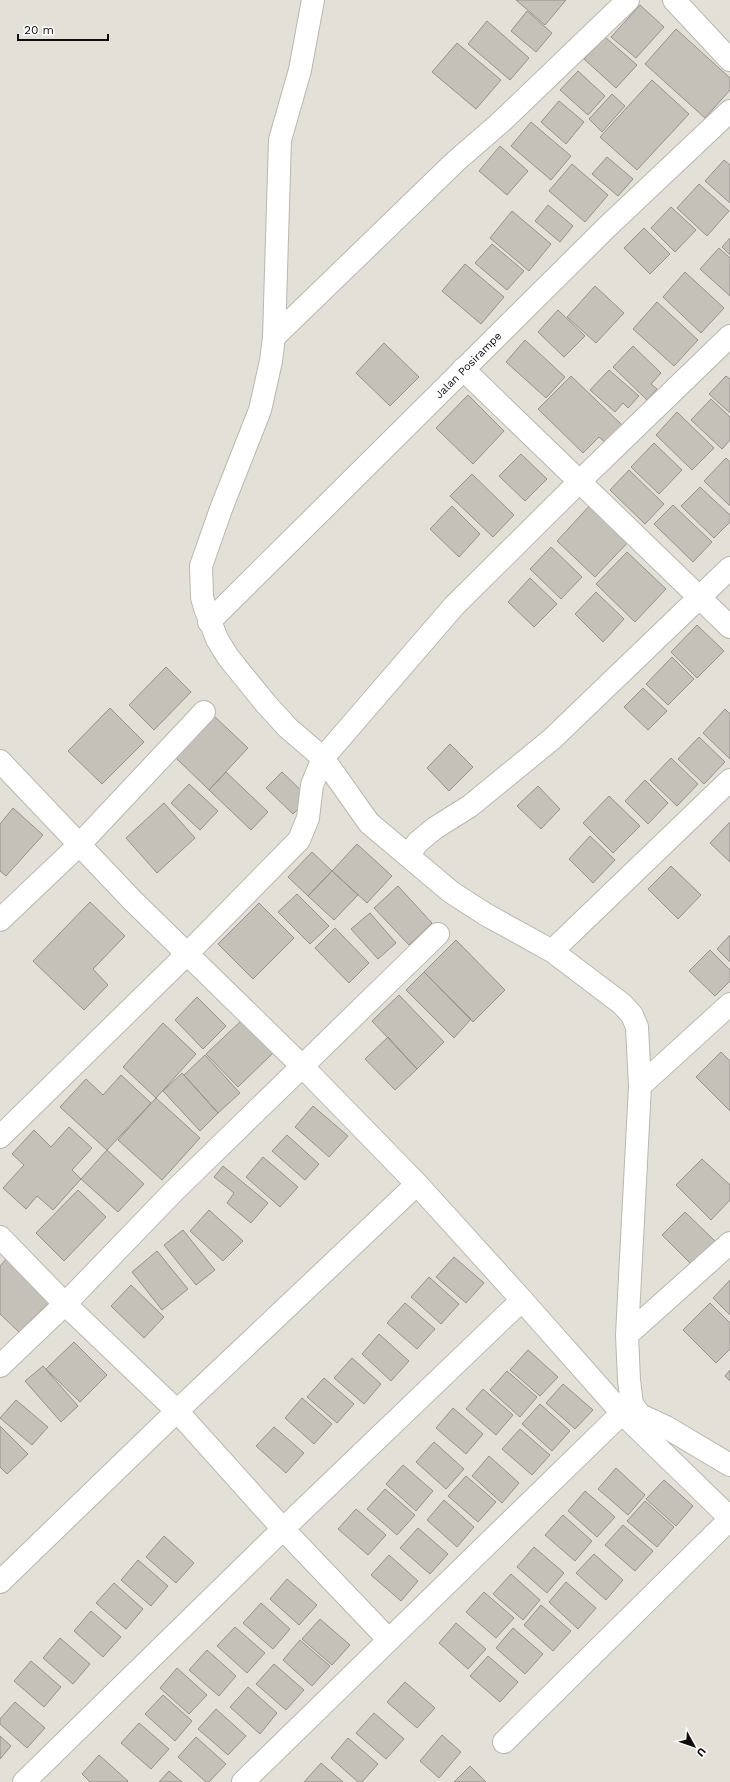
<svg xmlns="http://www.w3.org/2000/svg" width="730" height="1782" viewBox="0 0 730 1782" font-family="'Work Sans',sans-serif">
<rect width="100%" height="100%" fill="#e3e0d8"/>
<path fill="#c4c1b9" stroke="#95928b" d="M516,0H566L545,25Z
M640,5L664,27L636,58L611,37Z
M527,11L552,33L536,52L511,31Z
M487,21L529,58L510,80L468,44Z
M676,29L730,78V90L705,118L645,64Z
M605,37L637,65L616,88L584,59Z
M457,43L501,80L476,109L432,72Z
M578,71L605,96L588,115L560,90Z
M652,80L689,114L637,170L600,137Z
M612,94L625,106L602,132L589,119Z
M559,101L584,122L566,144L541,122Z
M531,122L571,156L551,180L511,146Z
M500,146L528,171L507,195L479,171Z
M607,157L633,179L618,196L592,174Z
M724,160L730,165V203L705,181Z
M572,164L608,195L585,222L549,191Z
M699,184L729,211L707,236L677,208Z
M548,205L573,226L560,242L535,221Z
M671,207L696,230L675,252L651,228Z
M512,211L551,244L529,271L490,238Z
M644,228L670,254L650,274L624,248Z
M730,238V255L722,247Z
M492,244L524,271L507,290L475,263Z
M719,248L730,258V296L700,269Z
M465,264L504,297L481,324L442,291Z
M685,272L724,308L701,333L663,297Z
M595,286L624,313L596,343L567,317Z
M657,302L698,340L674,366L633,329Z
M558,310L585,336L564,357L538,332Z
M525,340L565,377L546,398L506,362Z
M384,343L419,377L390,406L356,373Z
M633,346L661,373L651,384L657,389L647,400L613,367Z
M609,370L639,396L628,408L623,403L615,412L590,390Z
M571,376L623,426L606,443L599,437L583,453L538,409Z
M726,376L730,379V413L709,394Z
M468,395L504,431L473,464L436,428Z
M711,399L730,417V440L722,449L691,420Z
M677,412L714,448L692,470L656,435Z
M654,443L682,470L659,494L631,467Z
M521,454L547,479L525,501L499,476Z
M726,458L730,462V506L704,481Z
M629,470L664,504L645,524L610,490Z
M472,474L514,515L493,537L450,496Z
M700,487L730,515V522L714,538L681,506Z
M593,502L631,539L595,577L557,541Z
M673,505L712,542L693,562L654,524Z
M452,506L480,534L459,557L430,529Z
M551,547L582,577L561,599L530,569Z
M627,552L666,589L635,622L596,584Z
M530,578L557,604L534,627L508,602Z
M596,592L624,619L603,642L575,614Z
M697,625L724,651L697,678L671,652Z
M672,657L694,679L668,705L646,684Z
M166,667L191,692L154,730L129,705Z
M643,688L667,711L648,730L624,707Z
M110,708L144,742L102,784L68,751Z
M725,709L730,714V759L703,733Z
M214,716L248,748L209,790L175,757Z
M699,737L725,762L704,784L678,759Z
M450,744L473,767L449,791L427,768Z
M671,758L698,784L677,806L650,780Z
M226,772L268,812L251,830L209,790Z
M282,772L309,798L293,814L266,788Z
M645,780L668,803L648,824L625,801Z
M189,784L218,811L200,830L171,803Z
M538,786L560,809L541,829L517,806Z
M609,796L640,826L613,853L583,823Z
M164,803L195,838L157,873L126,838Z
M13,808L43,835L6,876L0,871V824Z
M730,822V862L710,843Z
M590,836L615,860L593,883L569,859Z
M357,844L392,876L367,903L332,871Z
M312,852L332,871L308,896L288,877Z
M671,866L701,895L678,919L648,889Z
M332,871L358,895L334,920L308,896Z
M398,886L432,923L409,945L374,908Z
M297,894L329,926L310,944L278,912Z
M90,902L125,936L93,969L108,985L84,1010L33,961Z
M259,903L294,938L253,979L218,944Z
M370,913L396,943L378,959L351,929Z
M335,928L369,963L349,983L315,948Z
M730,935V962L717,949Z
M456,940L505,990L473,1022L424,972Z
M710,950L730,970V981L715,996L689,971Z
M424,972L471,1019L454,1038L406,990Z
M399,995L444,1042L417,1069L372,1021Z
M197,997L226,1026L203,1049L175,1020Z
M241,1021L273,1053L238,1087L206,1054Z
M163,1023L196,1054L156,1098L123,1067Z
M388,1037L417,1069L395,1090L365,1059Z
M721,1052L730,1061V1111L696,1077Z
M205,1055L240,1093L218,1113L184,1075Z
M182,1073L218,1113L200,1131L163,1091Z
M121,1075L151,1103L107,1150L60,1107L86,1079L103,1095Z
M156,1098L200,1138L162,1180L118,1140Z
M313,1106L348,1136L329,1157L295,1127Z
M69,1127L92,1148L72,1170L81,1179L53,1210L37,1196L26,1209L3,1188L24,1165L12,1154L34,1130L51,1147Z
M287,1135L319,1164L305,1180L272,1151Z
M107,1150L144,1184L118,1212L81,1179Z
M263,1157L298,1187L280,1207L246,1177Z
M702,1159L730,1185V1200L711,1220L676,1185Z
M223,1166L268,1203L251,1223L227,1203L234,1193L214,1177Z
M78,1190L106,1217L64,1261L36,1233Z
M209,1210L243,1241L223,1261L190,1231Z
M685,1212L716,1242L693,1266L662,1235Z
M183,1230L215,1270L196,1285L164,1245Z
M157,1251L188,1289L162,1310L132,1272Z
M454,1257L484,1283L466,1303L436,1277Z
M7,1258L51,1301L19,1332L0,1314V1266Z
M429,1277L459,1304L441,1324L411,1297Z
M730,1280V1315L713,1298Z
M131,1285L164,1317L144,1338L111,1306Z
M405,1303L435,1329L417,1349L387,1323Z
M710,1303L730,1323V1349L716,1363L683,1330Z
M379,1334L409,1361L391,1381L362,1354Z
M74,1342L107,1375L80,1402L46,1369Z
M528,1350L558,1377L540,1396L510,1370Z
M352,1358L381,1384L364,1404L334,1378Z
M43,1366L78,1406L61,1422L25,1381Z
M730,1370V1381L725,1376Z
M507,1371L537,1397L520,1417L490,1390Z
M324,1378L354,1404L337,1423L307,1397Z
M563,1384L593,1410L575,1429L546,1403Z
M483,1389L513,1415L496,1435L466,1409Z
M302,1398L332,1424L314,1444L285,1418Z
M16,1400L48,1427L32,1445L0,1418Z
M540,1404L570,1431L552,1451L522,1424Z
M453,1408L483,1434L466,1454L436,1428Z
M0,1426L28,1454L7,1474L0,1467Z
M274,1427L304,1453L286,1473L256,1446Z
M520,1429L550,1455L532,1475L502,1449Z
M434,1442L464,1469L446,1489L416,1462Z
M489,1456L519,1483L502,1503L472,1476Z
M403,1465L433,1491L416,1511L386,1484Z
M616,1468L645,1495L628,1515L598,1489Z
M466,1476L496,1502L478,1522L448,1496Z
M664,1480L693,1506L676,1526L646,1499Z
M385,1489L415,1515L397,1535L367,1509Z
M585,1491L615,1517L597,1537L568,1511Z
M444,1500L474,1527L457,1547L427,1520Z
M645,1501L674,1527L657,1547L627,1521Z
M356,1509L386,1535L368,1555L338,1529Z
M563,1515L592,1541L575,1561L545,1535Z
M623,1525L653,1551L635,1571L605,1545Z
M418,1528L448,1554L430,1574L400,1548Z
M164,1536L194,1563L176,1583L146,1557Z
M534,1547L564,1573L547,1593L517,1567Z
M594,1554L623,1580L606,1600L576,1573Z
M389,1555L418,1581L401,1601L371,1575Z
M138,1560L168,1586L151,1606L121,1580Z
M511,1574L540,1600L523,1620L493,1594Z
M287,1579L317,1605L299,1625L270,1599Z
M566,1582L596,1608L578,1629L549,1602Z
M114,1583L143,1609L126,1629L96,1603Z
M484,1592L514,1618L496,1638L466,1612Z
M261,1603L290,1629L273,1649L243,1623Z
M541,1605L571,1631L553,1651L524,1625Z
M91,1611L121,1637L103,1657L74,1631Z
M320,1619L350,1645L332,1665L302,1639Z
M456,1623L486,1649L468,1669L439,1643Z
M235,1627L265,1653L247,1673L217,1646Z
M513,1628L543,1654L525,1674L496,1648Z
M60,1638L90,1664L73,1684L43,1658Z
M300,1640L330,1666L312,1686L283,1660Z
M207,1650L236,1676L219,1696L189,1670Z
M488,1656L518,1682L500,1702L470,1676Z
M31,1661L61,1687L44,1707L14,1681Z
M274,1664L304,1690L286,1710L256,1684Z
M177,1668L207,1695L189,1714L160,1688Z
M405,1682L435,1708L417,1728L387,1702Z
M248,1687L277,1713L260,1734L230,1707Z
M163,1695L192,1721L175,1741L145,1714Z
M15,1702L45,1728L27,1748L0,1724V1719Z
M216,1709L246,1736L228,1755L198,1729Z
M374,1713L404,1739L386,1759L356,1733Z
M139,1723L169,1749L151,1769L121,1743Z
M442,1735L461,1752L439,1778L420,1761Z
M0,1736L11,1746L0,1759Z
M196,1737L226,1764L209,1782H206L178,1757Z
M348,1738L378,1764L362,1782H358L331,1758Z
M99,1755L128,1781L127,1782H90L82,1774Z
M321,1763L343,1782H304Z
M470,1766L486,1782H454Z
M169,1771L182,1782H159Z"/>
<g fill="none" stroke-linecap="round" stroke-linejoin="round">
<g stroke="#b9b7af" stroke-width="24">
<path id="minor" d="M313,0L300,70L280,140L274,337L271,361L260,410L221,509L201,566L202,597L205,608L217,639L228,657L266,704L288,728L323,758L369,823L451,892L485,914L552,951L622,1004L632,1015L637,1027L640,1086L627,1335L629,1380L632,1404L640,1415L666,1427L730,1465
M674,0L730,60
M274,337L456,161L501,122L628,0
M463,369L730,627
M209,622L607,227L730,111
M0,761L133,901L303,1067L417,1184L522,1300L622,1413L730,1518
M408,855L418,842L435,828L470,806L552,739L730,568
M0,920L79,845L204,712
M552,951L730,780
M640,1086L730,1004
M0,1137L187,954L299,840L308,818L312,785L323,758L454,606L579,482L730,336
M0,1237L65,1304L177,1411L283,1529L389,1640
M627,1335L730,1243
M0,1366L65,1304L174,1191L438,934
M0,1582L177,1411L417,1184
M504,1742L730,1519
M24,1782L283,1529L522,1300
M243,1782L622,1413"/>
</g>
<use href="#minor" stroke="#fff" stroke-width="22"/>
</g>
<g text-anchor="middle" stroke-width="3.5" stroke-linejoin="round" paint-order="stroke">
<g font-size="11" fill="#0f0e0c" stroke="#fff">
<text transform="translate(468 365) rotate(-45)" y="4">Jalan Posirampe</text>
</g>
</g>
<g transform="translate(694 1746) rotate(130)" stroke="#ffffff" stroke-width="3" paint-order="stroke">
<path d="M0-3L7 15L0 10L-7 15Z" fill="#0f0e0c"/>
<text y="-6" font-size="11" font-weight="bold" text-anchor="middle" fill="#0f0e0c">U</text>
</g>
<path d="M18 34v6h90v-6" fill="none" stroke="#0f0e0c" stroke-width="2"/>
<text x="24" y="34" font-size="12" fill="#0f0e0c" stroke="#ffffff" stroke-width="3" paint-order="stroke">20 m</text>
</svg>
